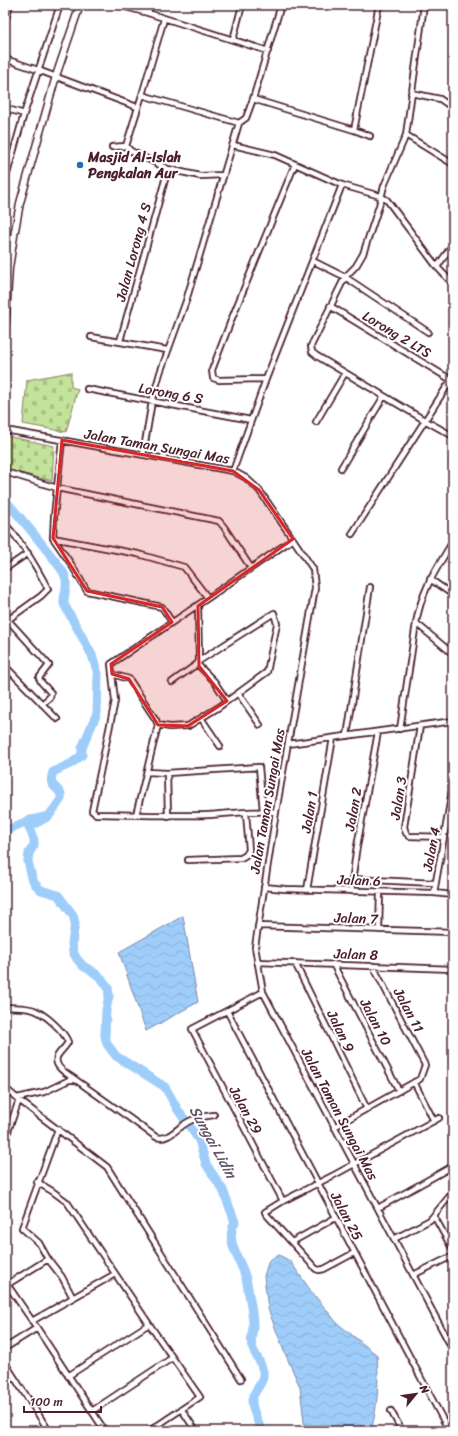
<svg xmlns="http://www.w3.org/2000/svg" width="458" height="1436" viewBox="0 0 458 1436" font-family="Sriracha,sans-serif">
<defs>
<pattern id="cemetery-stones" width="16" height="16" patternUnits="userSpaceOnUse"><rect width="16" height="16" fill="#c3e39b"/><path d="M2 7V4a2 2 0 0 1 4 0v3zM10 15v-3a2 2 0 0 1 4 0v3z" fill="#a9c286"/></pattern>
<pattern id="water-waves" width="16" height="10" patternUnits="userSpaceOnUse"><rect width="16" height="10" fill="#9ecdfa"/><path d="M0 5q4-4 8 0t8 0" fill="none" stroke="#8ab0d6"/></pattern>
</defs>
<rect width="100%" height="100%" fill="#fff"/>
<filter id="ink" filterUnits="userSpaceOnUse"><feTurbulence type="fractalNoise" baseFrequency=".025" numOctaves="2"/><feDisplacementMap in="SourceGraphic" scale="8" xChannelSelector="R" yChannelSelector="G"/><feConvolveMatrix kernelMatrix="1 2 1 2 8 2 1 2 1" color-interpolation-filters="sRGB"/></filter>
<g filter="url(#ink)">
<path fill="url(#cemetery-stones)" stroke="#868163" d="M71,372V387L78,389L66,432L23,424L27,380Z
M6,436L54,446L52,481L5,469Z"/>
<path fill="url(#water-waves)" stroke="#7c87a7" d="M183,916L198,1002L146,1031L119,952Z
M279,1255L290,1261L311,1291L337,1323L377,1355C379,1380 378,1406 371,1431H305L300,1387L284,1351L268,1309L264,1276L269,1260Z"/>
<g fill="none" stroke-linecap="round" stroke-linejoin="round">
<path stroke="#9ecdfa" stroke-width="9" d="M5,500C20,517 35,535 49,553C54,560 62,568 65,576C69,586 63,594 64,604L92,655L98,674L97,713L82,748V755L72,763L53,772C48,787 55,784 61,794V799L49,816L27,821L5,831
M49,816L29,827L34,840V845L29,853L28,861L32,878L35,884L41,890L58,895L73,915L75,923L72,943L73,952L77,959L83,966L92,971L101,978L108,987L109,996L106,1010L105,1036L107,1044L116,1056L165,1087L178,1110L199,1140L206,1164L223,1190L235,1222C223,1243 244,1263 247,1283C249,1296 253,1312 253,1325C253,1333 250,1339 252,1347C255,1355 262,1363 263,1372C265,1385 251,1391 252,1402C252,1410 259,1424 262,1431"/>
<g stroke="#4a1f2b" stroke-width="8">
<path id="minor" d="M118,5L148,13L268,51
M424,5L406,135L384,186L379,206L363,254L356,266L345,277L311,346L312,352L317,356L426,421L453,436
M148,13L150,5
M164,19L142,95L239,123L246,118L253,99L281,5
M5,21L10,5
M233,40L242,5
M5,59L38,70L137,107
M411,93L440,99L453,108
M253,99L354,130L379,5
M5,108L24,114
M354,130L370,136
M406,135L453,164
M233,145L275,155L342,185L380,196L387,200L437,267L453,284
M126,146L142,95
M112,147L126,146L131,151L168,169L200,176L223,175
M5,181L24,114L60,5
M313,261L345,277L428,332
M437,267L453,244
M330,306L453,381
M91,337L167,350
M120,341L168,169
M266,379L219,380L213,378L212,370L232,318L295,164
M87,389L251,420
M316,422L345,373
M5,430L233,471L246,478L259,490L293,539L313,569L315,588L276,812L255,947L263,992L453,1350
M62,440L54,517L53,538L71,564L87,591L162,607L172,622
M143,455L152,401L160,373L186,301L239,123
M341,468L384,396
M233,471L266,379L342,185
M5,472L57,488L219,521L224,527L251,568
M5,524C23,543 36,566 48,589L41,596L5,622
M352,534L451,380
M53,538L138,554L184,567L208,598
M5,569L28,553
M430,579L453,595
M8,620L49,665L39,678L41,682L51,693L50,697L42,704
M416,623C422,589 436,570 453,541
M197,664L214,681L227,701
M5,666L57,719
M112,674L129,679L156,720L158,725L136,815
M172,682L197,664L199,661L198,606
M238,693L260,725
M201,718L220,746
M158,725L170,727L188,726L219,707L267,672L277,624L274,613L199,661
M420,726L404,827L406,833L409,836L444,837
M400,729L416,623L453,654
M347,736L370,587
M288,744L453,721
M147,772L167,773L259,767L263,811
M167,773L168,816
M276,812C254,810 231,814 209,815C171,816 133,815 96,814L92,811L115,701L111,664L208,598L293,539
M188,860L241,858L246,855L249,850L246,813
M352,879L435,883
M264,887L285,889L434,893L453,895
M307,890L333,738
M351,891L356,852L378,732
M434,893L453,786
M258,926L453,932
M379,930L380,892
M257,962L453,969
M295,963L367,1109
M333,964L399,1091
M263,992L192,1029L283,1201
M5,1007C14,1008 25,1007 34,1010C45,1014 64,1031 68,1042C66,1047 59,1052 57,1057C53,1068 70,1075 76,1080
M227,1011L449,1431
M414,1082L434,1121
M5,1088L19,1100L107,1167L241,1379
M17,1098L44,1092L69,1080H76L156,1137C169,1142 180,1124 192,1120C199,1117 206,1116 214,1115
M334,1127L420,1079L425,1065L373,966
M58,1129L22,1228L39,1243L48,1259L62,1277L73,1298
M5,1140L19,1100
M37,1182L52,1191L67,1202L149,1324
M378,1208L453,1166
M434,1216L453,1250
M394,1239L430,1220L453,1192
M292,1242L335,1218
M354,1253L324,1269L319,1270L316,1269L266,1214L265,1212L283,1201L336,1174L439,1118
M413,1275L448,1258H453
M5,1281L37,1328
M8,1284L48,1259
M32,1321L115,1274
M5,1348L37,1328L105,1431
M5,1363L49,1431
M68,1376L149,1324L200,1397L149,1431
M182,1410L196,1431
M92,1411L172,1358
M391,1411L402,1431"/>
</g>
<g stroke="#4a1f2b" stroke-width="9">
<path id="tertiary" d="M5,333L9,268L14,236L20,203L56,76L80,5"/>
</g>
<use href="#minor" stroke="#fff" stroke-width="4.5"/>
<use href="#tertiary" stroke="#fff" stroke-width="6"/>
</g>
</g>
<path fill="#d62828" fill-opacity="0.2" stroke="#d62828" stroke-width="3" stroke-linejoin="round" d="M62,440L233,471L259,490L293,539L198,606L199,666L227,701L188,726L158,725L129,679L112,674L111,664L172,622L162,607L87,591L53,538Z"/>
<circle fill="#1f6fb2" stroke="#fff" stroke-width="1.5" cx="80" cy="165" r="4"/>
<g text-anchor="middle" stroke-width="4" stroke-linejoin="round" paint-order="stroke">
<g font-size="14" font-weight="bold" fill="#4a1f2b" stroke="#fff" text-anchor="start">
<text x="88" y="162">Masjid Al-Islah<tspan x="88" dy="16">Pengkalan Aur</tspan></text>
</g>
<g font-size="14" fill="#4a1f2b" stroke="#fff">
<text transform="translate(133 252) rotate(-75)" y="5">Jalan Lorong 4 S</text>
<text transform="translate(397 334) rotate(31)" y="5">Lorong 2 LTS</text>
<text transform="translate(171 393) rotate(10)" y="5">Lorong 6 S</text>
<text transform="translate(157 446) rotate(10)" y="5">Jalan Taman Sungai Mas</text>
<text transform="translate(398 798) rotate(-81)" y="5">Jalan 3</text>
<text transform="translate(267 801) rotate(-80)" y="5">Jalan Taman Sungai Mas</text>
<text transform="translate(353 809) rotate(-80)" y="5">Jalan 2</text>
<text transform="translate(309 812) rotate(-80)" y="5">Jalan 1</text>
<text transform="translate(431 849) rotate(-79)" y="5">Jalan 4</text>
<text transform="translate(359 880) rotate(2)" y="5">Jalan 6</text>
<text transform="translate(356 918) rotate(2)" y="5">Jalan 7</text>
<text transform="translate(356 954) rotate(2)" y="5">Jalan 8</text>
<text transform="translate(409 1010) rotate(62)" y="5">Jalan 11</text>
<text transform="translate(376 1022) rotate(62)" y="5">Jalan 10</text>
<text transform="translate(341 1031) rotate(64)" y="5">Jalan 9</text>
<text transform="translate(246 1110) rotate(61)" y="5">Jalan 29</text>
<text transform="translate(340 1114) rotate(62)" y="5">Jalan Taman Sungai Mas</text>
<text transform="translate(347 1216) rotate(62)" y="5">Jalan 25</text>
</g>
<g font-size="15" font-style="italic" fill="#635369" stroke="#fff">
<text transform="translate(213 1142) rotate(61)" y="5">Sungai Lidin</text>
</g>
</g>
<rect width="458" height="1436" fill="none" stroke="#fff" stroke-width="20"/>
<rect x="10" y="10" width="438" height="1416" fill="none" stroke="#4a1f2b" stroke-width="1.5" filter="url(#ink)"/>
<g transform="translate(416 1394) rotate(61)" stroke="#ffffff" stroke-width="3" paint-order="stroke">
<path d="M0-3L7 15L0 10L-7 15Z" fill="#4a1f2b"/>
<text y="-6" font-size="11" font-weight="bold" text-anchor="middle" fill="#4a1f2b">N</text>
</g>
<path d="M24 1406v6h77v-6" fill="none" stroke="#4a1f2b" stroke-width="2"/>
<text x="30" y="1406" font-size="12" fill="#4a1f2b" stroke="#ffffff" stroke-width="3" paint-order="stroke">100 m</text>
</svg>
